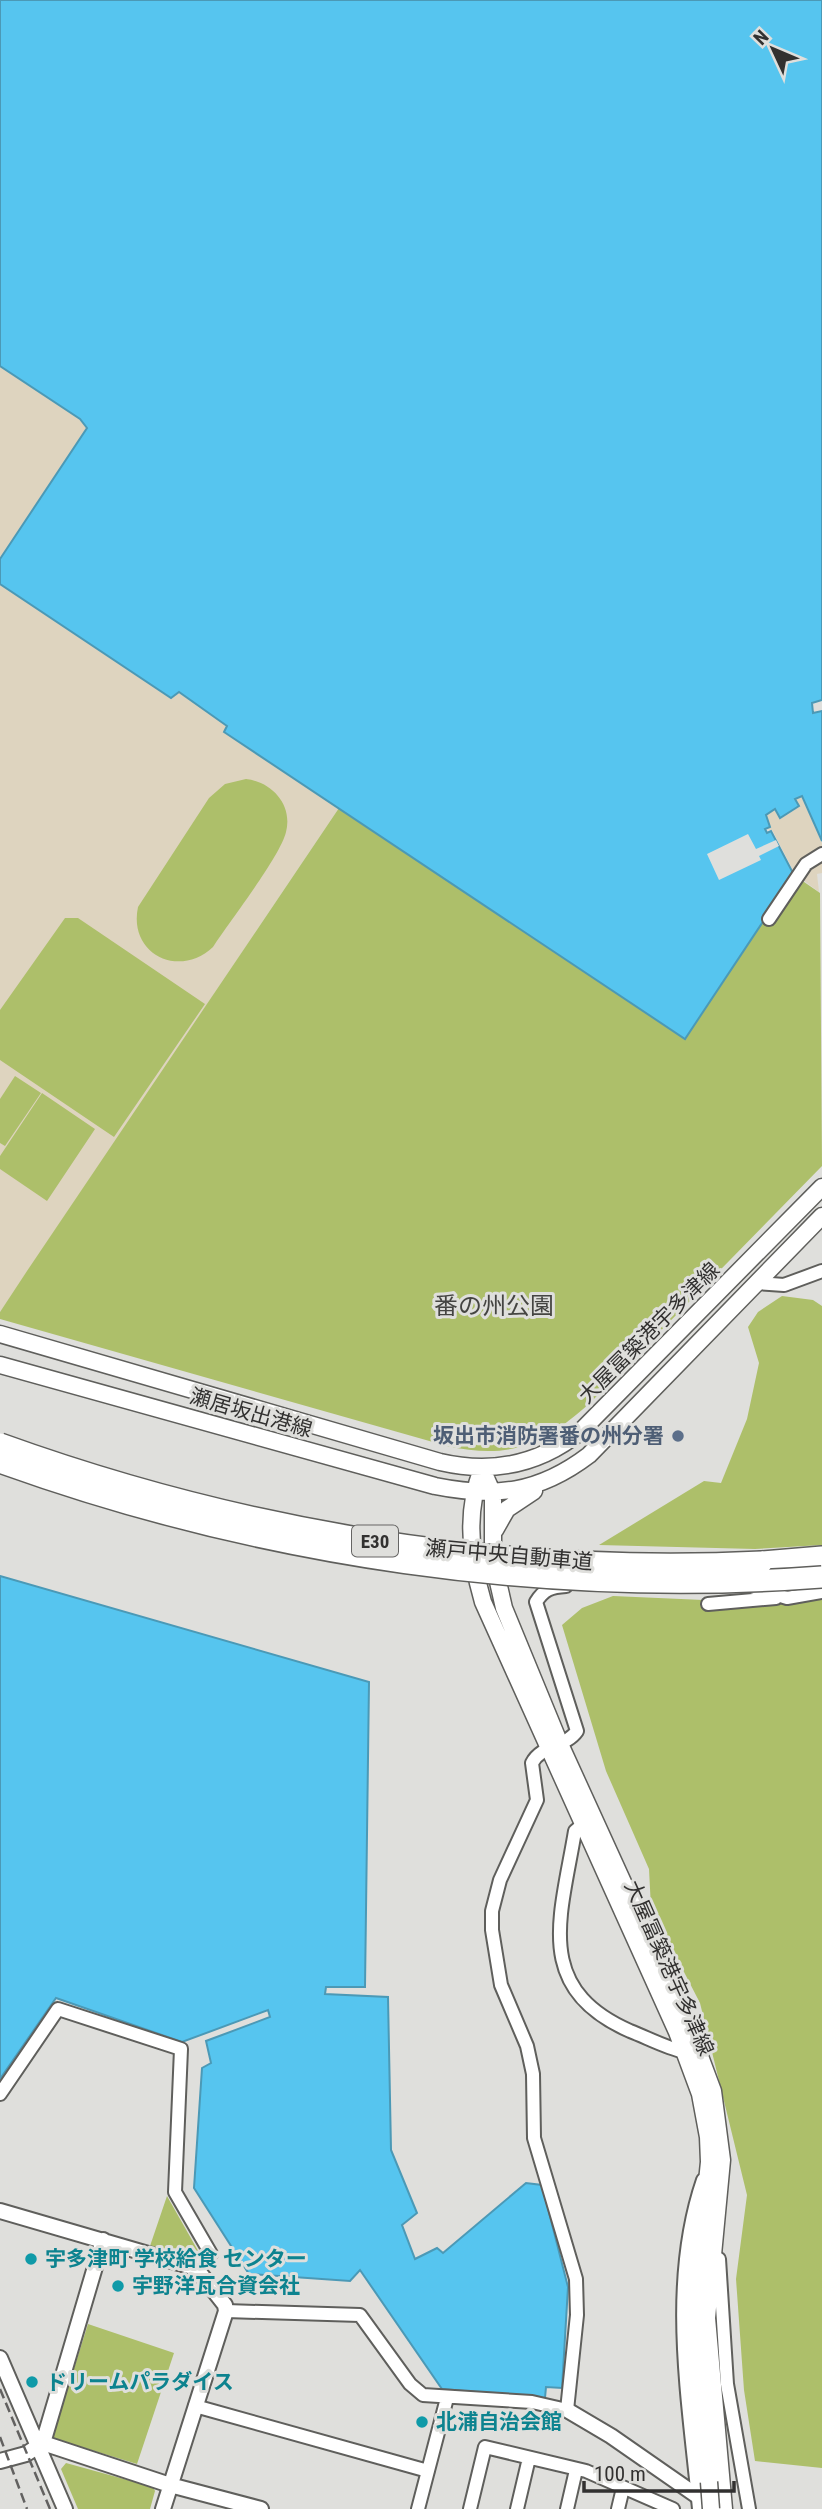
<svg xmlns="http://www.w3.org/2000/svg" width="822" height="2509" viewBox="0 0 822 2509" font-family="'Roboto Condensed','Noto Sans JP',sans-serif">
<rect width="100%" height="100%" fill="#dfdfdc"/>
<path fill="#ded4bf" d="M0,366L80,419L87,428L0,559Z
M0,581L7,589L143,680L174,695L179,692L191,700L228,726L224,732L339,808L0,1312Z
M801,796L822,843V873L817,874L819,892L795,874L772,830L766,829L770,827L766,815L775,809L780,819L799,807L795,799Z"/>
<path fill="#adbf6a" d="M246,779C272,782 293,805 286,832C280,857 229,922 213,947C179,979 128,954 138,907L209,798L225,784Z
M339,808L685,1039L794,875L820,893L822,1166L590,1403C543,1445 510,1460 447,1446L0,1319V1312L27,1271Z
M65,918H78L205,1004L114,1137L0,1060V1010Z
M15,1076L41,1093L5,1146L0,1143V1099Z
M42,1093L95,1129L47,1201L0,1169V1156Z
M782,1296L813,1300L822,1306V1545L755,1549L599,1545L704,1481L721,1483L747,1419L759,1363L748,1327L758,1312Z
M613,1596L726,1601L822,1598V2468L755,2461L744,2390L736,2279L747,2195L700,2003L651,1908L649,1869L606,1771L562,1625L582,1608Z
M167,2196L201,2256L195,2261L150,2246Z
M88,2324L174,2353L137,2464L52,2438Z
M66,2463L153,2487L155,2491L150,2509H78L61,2469Z"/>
<path fill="#56c5ef" stroke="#4b99b6" stroke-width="2" d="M0,0H822V700L812,703L813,713L822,711V841L802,796L795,799L799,806L780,818L775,809L766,815L770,827L765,829L767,833L771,831L794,875L685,1039L224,732L227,726L179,692L171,698L0,584V559L87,428L80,419L0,366Z
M0,1576L369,1682L365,1987H326L325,1994L388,1997L391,2150L417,2213L402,2225L415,2259L437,2248L443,2253L526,2183L542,2185L568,2287L562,2388L546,2387L545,2398L442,2389L360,2270L350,2281L249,2274L194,2188L202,2068L211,2063L206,2041L270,2017L268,2010L182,2042L56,1998L0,2079Z"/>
<path fill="#dfdfdc" d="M748,834L756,849L776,840L779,846L759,856L761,860L719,880L707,854Z"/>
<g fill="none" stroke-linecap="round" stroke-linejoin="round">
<g stroke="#5f5f5c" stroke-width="16">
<path id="minor" d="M769,919L806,864L822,854
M757,1283L784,1285L822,1271
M745,1585L787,1598L822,1592
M708,1604L776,1598
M582,1825L575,1831C561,1916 532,1988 630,2031C648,2038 666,2048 685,2052
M0,2094L58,2009L181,2049L175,2192L211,2254L196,2268
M719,2259L727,2384L749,2509
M226,2311L360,2315L410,2384L423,2395L532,2402L567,2410L577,2315L576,2279L534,2138L533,2074L527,2046L501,1985L492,1930V1911L500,1880L537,1800L532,1763C541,1745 566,1747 577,1731L536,1602C544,1589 551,1587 566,1586
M195,2406L428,2471
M418,2509L447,2398
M470,2509L485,2447L586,2471L673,2509
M517,2509L529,2458
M567,2509L576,2470
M618,2509L623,2488
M699,2509C689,2401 667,2285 703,2180"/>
</g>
<g stroke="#5f5f5c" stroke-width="18">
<path id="tertiary" d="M0,2211L196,2268L225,2305L226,2311L163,2509
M0,2358L65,2509
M567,2410L611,2436L716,2509
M43,2443L170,2485L261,2509
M0,2461L26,2454L43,2443L103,2240"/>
</g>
<g stroke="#5f5f5c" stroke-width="19">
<path id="secondary" d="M0,1334L440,1462C492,1474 539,1465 581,1431L822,1187
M0,1365L435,1486C495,1498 539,1493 589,1455L822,1216
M482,1469L493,1494V1560L504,1608L560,1744L689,2027L713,2091L722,2160L707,2318L724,2509
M482,1469C465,1512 470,1558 483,1602L677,2032L700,2094L708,2137L709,2162L696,2288L695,2350L709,2482
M495,1530L507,1509L534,1491"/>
</g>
<g stroke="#5f5f5c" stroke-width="24">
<path id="motorway" d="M762,1562L822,1557"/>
</g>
<use href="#minor" stroke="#fff" stroke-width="12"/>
<use href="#tertiary" stroke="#fff" stroke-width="14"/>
<use href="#secondary" stroke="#fff" stroke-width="16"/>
<use href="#motorway" stroke="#fff" stroke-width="21"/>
<path stroke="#626160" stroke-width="2.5" stroke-dasharray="10 5" stroke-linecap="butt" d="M0,2389L50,2509
M0,2437L27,2509"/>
<g stroke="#5f5f5c" stroke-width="19" stroke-linecap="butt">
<path id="secondary-bridge" d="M709,2482L711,2509"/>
</g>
<g stroke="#5f5f5c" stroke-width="24" stroke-linecap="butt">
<path id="motorway-bridge" d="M0,1444C244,1532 503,1575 762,1562
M0,1462C261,1556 545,1598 822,1577"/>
</g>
<use href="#secondary-bridge" stroke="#fff" stroke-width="16"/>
<use href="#motorway-bridge" stroke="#fff" stroke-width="21"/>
</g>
<circle fill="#5c6f8a" stroke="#dfdfdc" stroke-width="2.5" cx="678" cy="1436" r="7"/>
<g fill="#0f9aa8" stroke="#dfdfdc" stroke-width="2.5">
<circle cx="31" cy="2259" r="7"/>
<circle cx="118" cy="2286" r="7"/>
<circle cx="32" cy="2382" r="7"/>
<circle cx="422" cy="2422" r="7"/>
</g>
<g text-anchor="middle" stroke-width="6" stroke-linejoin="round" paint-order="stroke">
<rect fill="#dfdfdc" stroke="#666564" stroke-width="2" x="352" y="1525.5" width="46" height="31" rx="5"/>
<g font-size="19" font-weight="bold" fill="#323130">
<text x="375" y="1548">E30</text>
</g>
<g font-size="21" fill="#323130" stroke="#dfdfdc">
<text transform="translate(649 1333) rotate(-45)" y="7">大屋冨築港宇多津線</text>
<text transform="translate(251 1413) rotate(16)" y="7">瀬居坂出港線</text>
<text transform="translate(509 1555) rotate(5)" y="7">瀬戸中央自動車道</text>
<text transform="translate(669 1968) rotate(66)" y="7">大屋冨築港宇多津線</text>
</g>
<g font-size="21" font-weight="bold" fill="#4e5e75" stroke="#dfdfdc" text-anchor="end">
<text x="664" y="1443">坂出市消防署番の州分署</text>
</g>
<g font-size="21" font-weight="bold" fill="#0d838f" stroke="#dfdfdc" text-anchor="start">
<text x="45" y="2266">宇多津町 学校給食 センター</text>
<text x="132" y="2293">宇野洋瓦合資会社</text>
<text x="46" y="2389">ドリームパラダイス</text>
<text x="436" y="2429">北浦自治会館</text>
</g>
<g font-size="24" fill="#454542" stroke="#dfdfdc">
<text x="494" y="1314">番の州公園</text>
</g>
</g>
<g transform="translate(773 49) rotate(314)" stroke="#dfdfdc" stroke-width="5" paint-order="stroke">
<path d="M0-5L12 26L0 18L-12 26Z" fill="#323130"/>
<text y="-10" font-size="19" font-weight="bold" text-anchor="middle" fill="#323130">N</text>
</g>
<path d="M584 2481v10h150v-10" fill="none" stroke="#323130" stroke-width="3.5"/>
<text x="594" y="2481" font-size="21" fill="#323130" stroke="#dfdfdc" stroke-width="5" paint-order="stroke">100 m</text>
</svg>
